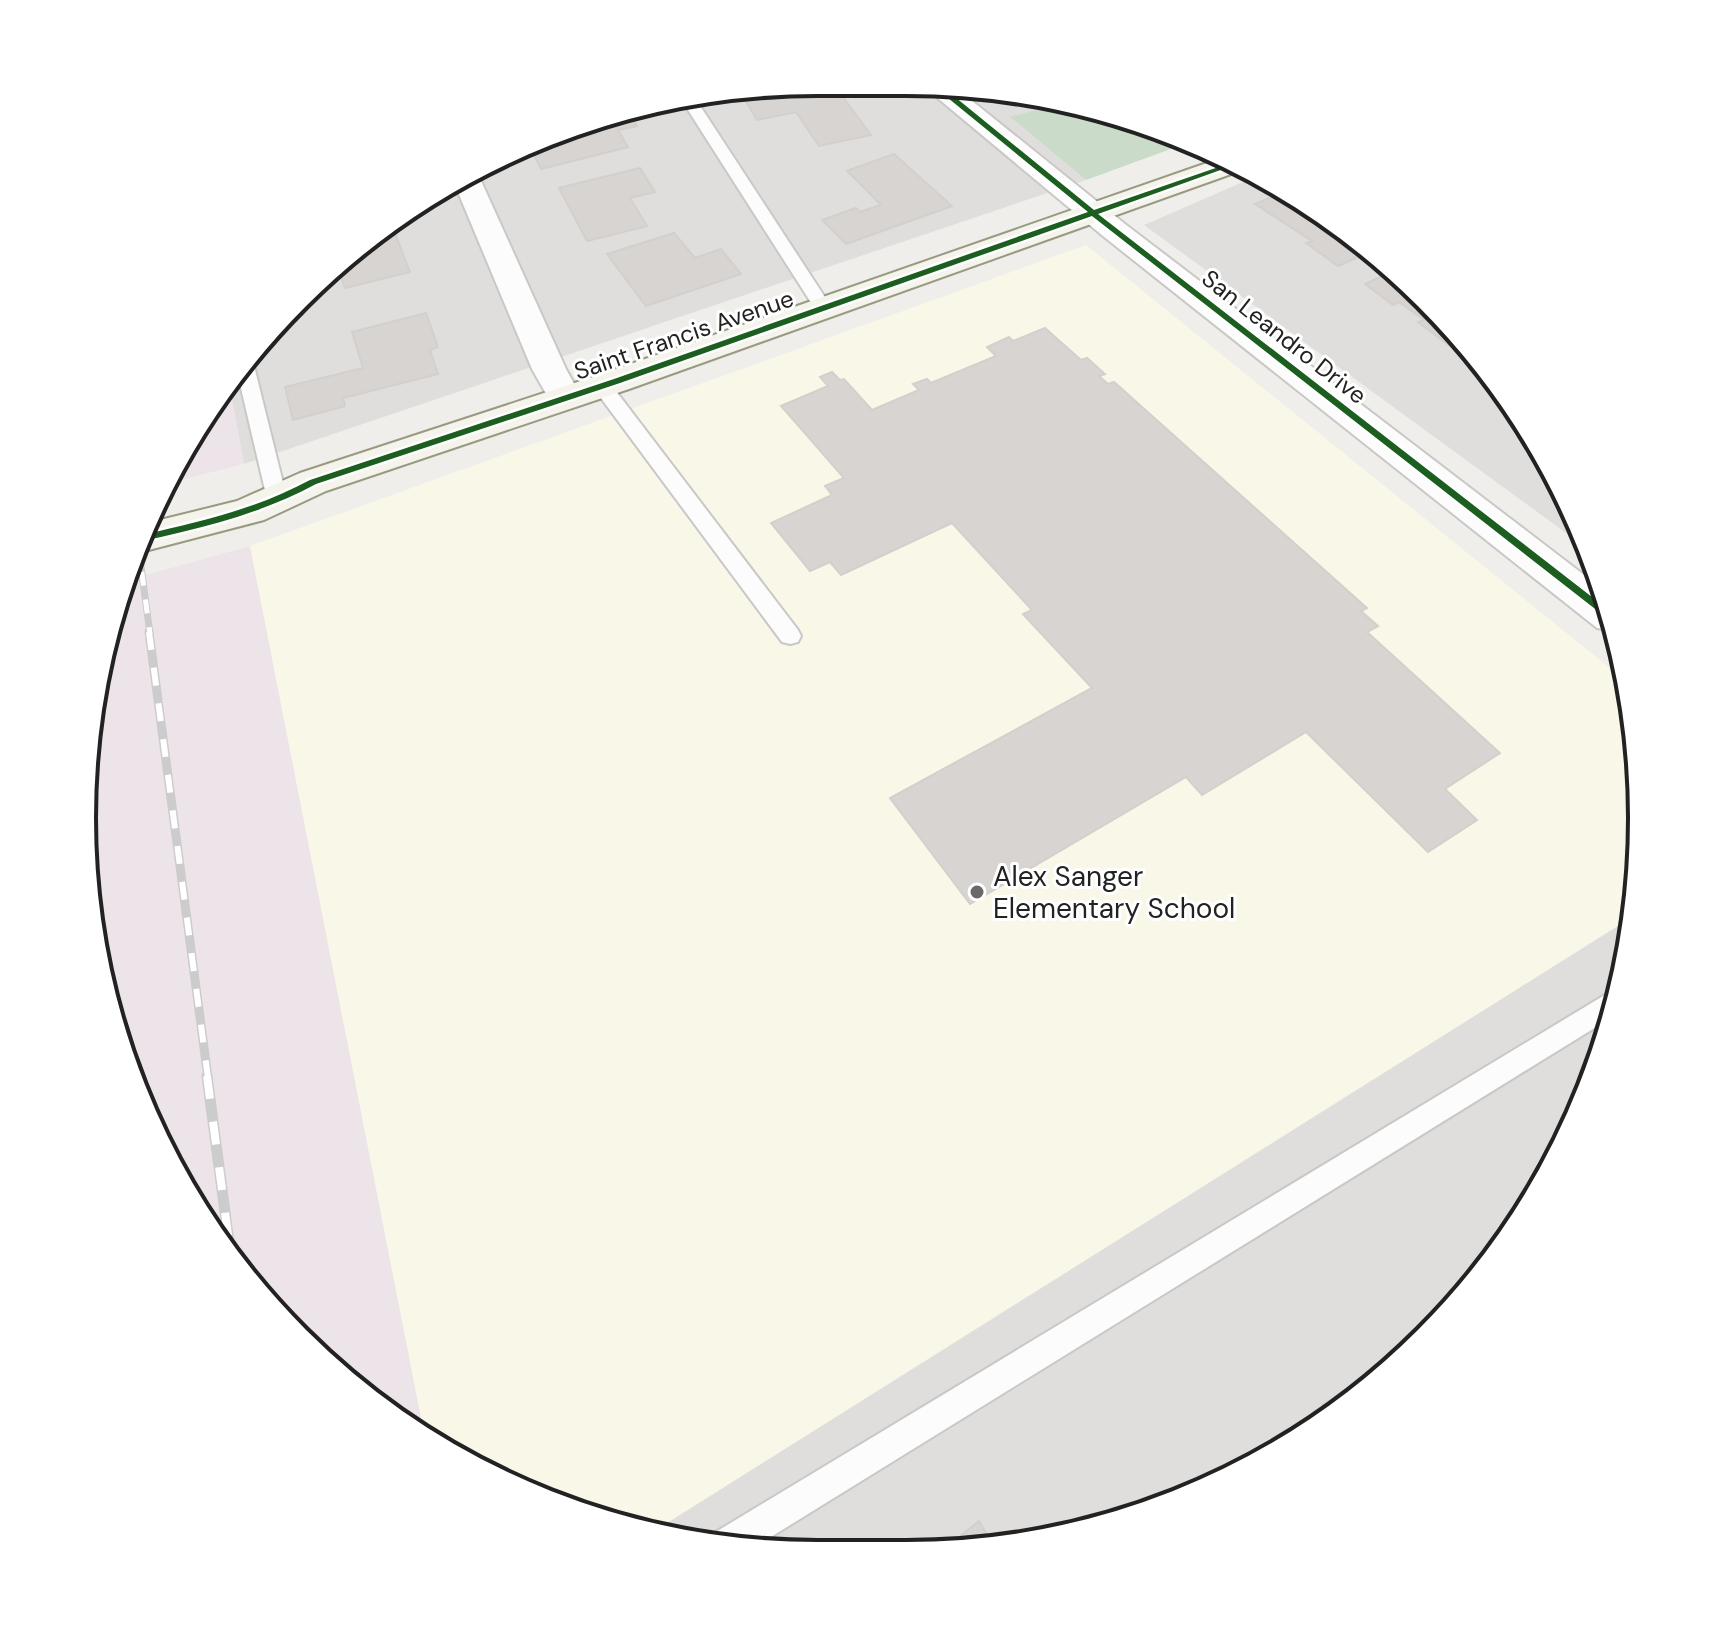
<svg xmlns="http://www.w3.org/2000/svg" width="1724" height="1636" viewBox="0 0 1724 1636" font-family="'DM Sans',sans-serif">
<rect width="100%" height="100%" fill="#f0eeeb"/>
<path fill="#dfdedc" d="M955,84L1066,102L1011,118L1086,180L244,464L229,383L265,332L370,234L536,138L674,96Z
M1259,175L1354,234L1460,333L1544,450L1588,549L1144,225Z
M1632,917L1617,1009L1566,1144L1490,1266L1391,1372L1274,1456L1142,1515L1002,1548L818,1554L674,1540L651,1533Z"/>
<path fill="#ede4e9" d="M229,383L244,464L165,484L180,450Z
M250,546L425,1438L409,1430L297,1338L181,1186L121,1055L88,914V722L121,582Z"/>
<path fill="#f8f7e8" d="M1086,245L1626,681L1636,722L1640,867L1632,917L651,1533L536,1498L425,1438L250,546Z"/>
<path fill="#cadbca" d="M1066,102L1097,107L1190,142L1086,180L1010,117Z"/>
<path fill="#d7d4d2" stroke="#d3d0cc" stroke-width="2" d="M837,89L871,135L819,146L796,112L757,120L744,98L774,92Z
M627,110L637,126L618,130L628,147L541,169L529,145L541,142L539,137Z
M894,154L952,206L846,244L822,220L856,208L860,212L881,205L847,171Z
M640,168L655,192L630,198L647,226L587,241L559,188Z
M1271,183L1354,234L1372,251L1338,266L1306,243L1312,241L1255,204L1275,196L1262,186Z
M391,223L410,272L345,288L337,265L370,234Z
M674,233L695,258L721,249L741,274L646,306L607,254Z
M1393,271L1460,333L1471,349L1461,354L1418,322L1424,320L1399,302L1393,305L1365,284Z
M426,313L438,347L430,350L438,374L343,398L345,406L293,420L285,387L363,368L352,332Z
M1045,328L1081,360L1087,358L1105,374L1099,376L1108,384L1114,382L1367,608L1361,611L1378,626L1367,632L1500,753L1445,789L1477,820L1428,852L1306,732L1202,795L1186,777L970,904L890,798L1092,688L1023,614L1032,610L952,523L841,575L830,562L810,571L771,523L832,495L825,486L844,478L781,406L828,386L820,377L832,372L840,380L844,379L872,410L919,390L913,384L927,379L931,383L996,356L987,347L1009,337L1013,341Z
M1425,1336L1391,1372L1330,1415L1323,1405Z
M979,1521L995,1548L943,1550Z"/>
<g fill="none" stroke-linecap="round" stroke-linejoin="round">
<g stroke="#c9c8c7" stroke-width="4">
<path id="lane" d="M693,95L832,308L829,312H817L679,96Z
M247,357L253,362L288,503L285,508H271L268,503L237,371Z
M602,380L609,382L798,630L801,636L798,642L790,644L782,642L595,390L593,386L595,382Z
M1618,987L1620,988L1614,1016L753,1548L710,1543L714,1533Z"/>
</g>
<g stroke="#c9c8c7" stroke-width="4">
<path id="street" d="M951,84L1125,224L1605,591L1614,631L1597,628L1103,236L922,85Z
M477,172L566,369L582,398L577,406L565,409L553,406L532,369L455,185Z"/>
</g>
<g stroke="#999a82" stroke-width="4">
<path id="secondary" d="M1227,156L1248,168L629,389L326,491L264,520L141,552L135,550L148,523L237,501L300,473L605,373Z"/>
</g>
<use href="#lane" fill="#fdfcfc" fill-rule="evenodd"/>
<use href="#street" fill="#fdfcfc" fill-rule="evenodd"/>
<use href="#secondary" fill="#f4f4ed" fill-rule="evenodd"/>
<g stroke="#ccc" stroke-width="7">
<path id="rail-far2" d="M138,544L150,634"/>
</g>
<g stroke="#ccc" stroke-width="9">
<path id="rail-far1" d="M149,632L208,1078"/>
</g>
<g stroke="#ccc" stroke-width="11">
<path id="rail" d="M207,1076L230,1250"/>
</g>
<use href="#rail-far2" stroke="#fff" stroke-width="5" stroke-dasharray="14" stroke-linecap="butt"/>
<use href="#rail-far1" stroke="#fff" stroke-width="6" stroke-dasharray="18" stroke-linecap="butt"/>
<use href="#rail" stroke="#fff" stroke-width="8" stroke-dasharray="23" stroke-linecap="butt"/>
<g stroke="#fff" stroke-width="5">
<path id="cycleway" d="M939,84L1094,210L1236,161L1240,163L1098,214L1610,611L1612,620L1608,619L1092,216L620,383L316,484C273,507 229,521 182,532C168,535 154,539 140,541L142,535C202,521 256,509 310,480L614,379L1088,212L932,85Z"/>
</g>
<use href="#cycleway" fill="#1b5e20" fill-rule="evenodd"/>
</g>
<circle fill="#6a6968" stroke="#fff" stroke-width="3" cx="977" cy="892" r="8"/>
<g text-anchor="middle" stroke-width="6" stroke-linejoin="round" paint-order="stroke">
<g font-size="24" fill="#222" stroke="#fff">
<text transform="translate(684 335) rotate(-19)" y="8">Saint Francis Avenue</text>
<text transform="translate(1284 337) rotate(38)" y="8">San Leandro Drive</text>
</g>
<g font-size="28" fill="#222" stroke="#fff" text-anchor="start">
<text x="993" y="886">Alex Sanger<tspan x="993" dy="32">Elementary School</tspan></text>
</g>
</g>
<path d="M0 0H1724V1636H0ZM818 96H906A722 722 0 0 1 1628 818V818A722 722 0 0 1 906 1540H818A722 722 0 0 1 96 818V818A722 722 0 0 1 818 96Z" fill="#fff" fill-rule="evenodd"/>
<path fill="none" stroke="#222" stroke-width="4" d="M818 96H906A722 722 0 0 1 1628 818V818A722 722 0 0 1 906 1540H818A722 722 0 0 1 96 818V818A722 722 0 0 1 818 96Z"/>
</svg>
